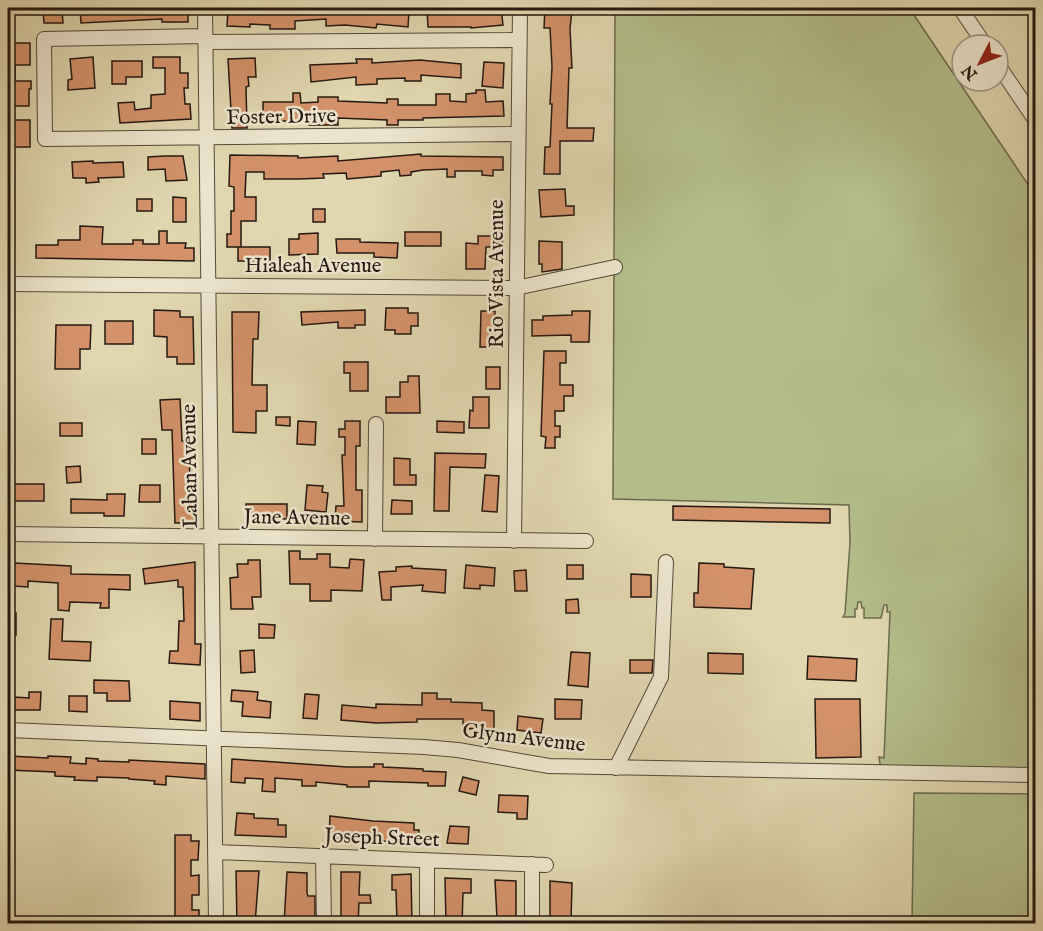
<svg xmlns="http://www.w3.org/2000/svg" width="1043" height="931" viewBox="0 0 1043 931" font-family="'IM FELL English',serif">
<rect width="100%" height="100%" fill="#e0d6af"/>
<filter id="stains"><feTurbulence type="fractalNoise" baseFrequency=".00333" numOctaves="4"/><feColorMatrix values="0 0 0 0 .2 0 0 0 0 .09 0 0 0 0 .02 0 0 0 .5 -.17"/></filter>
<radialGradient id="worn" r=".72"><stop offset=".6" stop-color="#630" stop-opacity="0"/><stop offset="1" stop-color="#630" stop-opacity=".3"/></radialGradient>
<path fill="#b3bd8a" stroke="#6c6a4e" stroke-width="1.5" d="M621,8L910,9L1035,195V771L883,767L880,764L879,757L884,758L890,612H887V605H884L881,618H864V608H862L861,602H858L857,609H855V617H843L845,613L850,543L849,505L613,499L615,10Z
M914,793L1035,794V923H912Z"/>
<path fill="#d3926a" stroke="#251812" stroke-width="1.5" d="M80,8H188V22H162V19L81,23Z
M283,8H336V10L385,12L386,8H401V10L409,11L408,27L377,24L376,28L345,25L326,26V19L295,21V29H270V25L250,24V27L227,26L228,10L283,12Z
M486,8H501L503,25L471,28V27H428L427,10L460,11Z
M545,8L572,9L570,29L572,68H569L567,128H594L593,141H560V174H544L545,147H550L552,104H550L552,67L550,28H544Z
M43,11H62L63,23H44Z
M14,43H30V65H15V81H31V89H29V106H14V95H8V53H14Z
M93,57L95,88L68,90V80L72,79L70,59Z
M153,57H180V73H188V88H184L185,104H190L191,119L120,123L118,103L134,102L135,110L151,108V95L165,94V68H153Z
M255,58L256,77H248L249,86L246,87L247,128H232L228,59Z
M356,59H372V63L420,60L461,64V78L421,75V81H405V78L377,79V84L356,85V77L311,82L310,65L357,63Z
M112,61H142V77H126V84H112Z
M484,62L504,63L503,88L482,86Z
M476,90H485L486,102L503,101L504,116L423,118V120H398V125H387V120L338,118V125H309V121H263V102H293V93H300L301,103L318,102V97H338V101L387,103V99H398V105H436V94H450V101L466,102V94L476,93Z
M9,120H30V147H11Z
M421,154V156L503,157V170H493V176L482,175V171H455V177H447V169L423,170L411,172V175L400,176L399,170L381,172V176L347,179L346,173L323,174L324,178L298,179H264V172H246L245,197H256V221H241V247H227V234H231V211H234V187L229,186L230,155L298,156V158L338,156V161Z
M165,156H183L187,180L166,181L165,169L148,170V157Z
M93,161V163L123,162L124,177L98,178L99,182L86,183V178H73L72,162Z
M565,189L566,206H574V215L541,217L539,190Z
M173,197L186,198V222H173Z
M137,199H152V211H137Z
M313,209H325V222H313Z
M80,226L103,227L102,244H133V240H143V244H159V231H167V243H186L185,248H194V261L36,258V245H58V240H80Z
M493,231H503L502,247H486L485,269H466V243L478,244V236H493Z
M405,232H441V246H405Z
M318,233V254L289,255V239H299V234Z
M336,239H360V242L398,243L397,258L374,257V253H337Z
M539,241L562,242V269L542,272V264H539Z
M238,247H270V266H255V261H238Z
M386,308H408V313H418V326H411V334H395V330H385Z
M154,310L180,311V317H193L194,364H177V357H167V337L154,336Z
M365,310V325H355V328H338V322L302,325L301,312Z
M481,311H495V347H480Z
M572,311H590L589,342H571V335L532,336V320H543V316L572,315Z
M232,312H259L258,339H253L252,385H267V411H256V433L233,432Z
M105,321H133V344H105Z
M56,325H91L90,349H80V369H55Z
M544,351H566V363H560V385H573V396H564V411H555V426H560V437H555V448H545L546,437L541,436Z
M344,362H368V391H350V373H344Z
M486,367H500V389H486Z
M408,376H419L420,413H386V397H400V382H408Z
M473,397H489V428H469L470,410L473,411Z
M180,399L182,441H189L190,485H194V523H175L172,430H162L160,400Z
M276,417H290V426L276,425Z
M298,421L316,422L315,445L297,444Z
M345,421H360V446H356V490H362V522L335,521L336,506H344L342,455H345V437H339V429H345Z
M437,421L464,422V433L437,432Z
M60,423H82V436H60Z
M142,439H156V454H142Z
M435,453L486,454L485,468L450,467L449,511H434Z
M394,458L410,459V475H416V485H394Z
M80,466L81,482L67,483L66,467Z
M485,475L499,476L497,512L482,511Z
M14,484H44V501H14Z
M140,485H160V502H139Z
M307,485L323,486L322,492L328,493L326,512L305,510Z
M107,494H125L124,516H104V513H71V499L107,500Z
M392,500L412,501V514H391Z
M246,504H287V519L246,518Z
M673,506L830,509V523L673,520Z
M289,551H300V559H317V554H330V567L349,568L350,559L364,560L362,591L331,590V601H310V584H290Z
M248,560H260L261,597H252L253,609H231L230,578L238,577L237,564H248Z
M195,562V644H201L200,665L169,663L170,651H178L179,621H184L183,587H178V580L145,584L143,569Z
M14,563L71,566V574L130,575V590L109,589V608H100L101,603L70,602L69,611L58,610V583L28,581V587L13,586Z
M699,563L724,564V567L754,569L751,609L694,607V593H698Z
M466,565L495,568L494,586L480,585V589L464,588Z
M567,565H583V579H567Z
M412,566V568L446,570L445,593L422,591L423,585L391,587V600H382L379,572L396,571V567Z
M526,570L527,591H515L514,571Z
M631,574L651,575V597H631Z
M578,599L579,613H566V600Z
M9,613H16V635H9Z
M51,619H63L62,641L91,642L90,661L49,659Z
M259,624L275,625L274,638H259Z
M254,650L255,672L241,673L240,651Z
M571,652L590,653L588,687L568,685Z
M708,653L743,654V674L708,673Z
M808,656L857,659L856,681L807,679Z
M630,660H653L652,673H630Z
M94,680L129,681L130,701H107V693H94Z
M232,690L258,692L257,700L271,702L270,718L242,716L243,702L231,701Z
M29,692H41L40,710H13L14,697L29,698Z
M422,693H437V699H451V702L482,703V710L494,711V731L485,730V739L473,738V729L463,728V719H417V722L376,723L341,720L342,705L376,708V704L422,705Z
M305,694L319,695L317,719L303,718Z
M69,696H87V712L69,711Z
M555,699L582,700L581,719H555Z
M815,699H860L861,757L816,758Z
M170,701L200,703V721L170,719Z
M518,716L543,719L541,733L517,730Z
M8,756L48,758V756L71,757L70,763L86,764V758L98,759V761L129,762V760L205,764V779L166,776V785L154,784L155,781L129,779V778L97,777V781L74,780L75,777L55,776V772L8,770Z
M232,759L347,767H374V764H383V767L423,769V771L446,772L445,786H428V783L369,781V787H347V785L316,782V786H302V780L275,778V792L262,791L263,779L245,778V783L231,782Z
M463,777L479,781L476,795L459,791Z
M499,795L528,796L527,819H517V813L498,812Z
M237,813L254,814V818L278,819V825H286V837L235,835Z
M330,816L373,821L414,823V830H419L418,843L329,838Z
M450,826L469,827L468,844L447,843Z
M175,835H191V841H199L198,860H191V876L199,875V895H192V910H199V924H175Z
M236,871H259L255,924H237Z
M287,872L307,873V893L308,896H315V923L284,924Z
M341,872H360L359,895H370L371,903H359L358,924H341Z
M411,874L412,924H397L396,890H392V875Z
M445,878L471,879V893H463L462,924H446Z
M495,880L516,881V924H503V919H497Z
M550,881L572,883L571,922H550Z"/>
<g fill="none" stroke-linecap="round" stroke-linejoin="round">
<g stroke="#544839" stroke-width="16">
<path id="minor" d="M205,8L216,924
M960,8L985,45
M205,36L44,39L45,139L518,134
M205,42L519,40
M998,65L1036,121
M8,284L516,288L615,267
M8,534L586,541
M375,539L376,424
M514,541L520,8
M8,730L424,747L458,750L549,766L1036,775
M616,768L661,677L666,562
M215,852L546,865
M323,856L324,924
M427,860V924
M532,864V924"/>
</g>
<use href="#minor" stroke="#ebe4cb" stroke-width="14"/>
</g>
<g text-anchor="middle" stroke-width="5" stroke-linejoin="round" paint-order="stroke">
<g font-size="21" fill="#251812" stroke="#ebe4cb">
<text transform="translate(281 116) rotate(-1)" y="7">Foster Drive</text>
<text x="313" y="272">Hialeah Avenue</text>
<text transform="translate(496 274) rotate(-90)" y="7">Rio Vista Avenue</text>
<text transform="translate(189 466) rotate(-91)" y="7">Laban Avenue</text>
<text transform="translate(297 517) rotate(1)" y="7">Jane Avenue</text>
<text transform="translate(524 737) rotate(7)" y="7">Glynn Avenue</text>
<text transform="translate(382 837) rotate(2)" y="7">Joseph Street</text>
</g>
</g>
<rect width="1043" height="931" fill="none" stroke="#e0d6af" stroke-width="30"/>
<rect x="9" y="9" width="1025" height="913" fill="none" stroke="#251812" stroke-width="3"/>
<rect x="15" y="15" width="1013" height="901" fill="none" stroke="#251812" stroke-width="1.5"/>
<g transform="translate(980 63) rotate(228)"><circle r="28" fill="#ebe4cb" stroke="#9c9281" stroke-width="1.5"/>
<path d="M0-4.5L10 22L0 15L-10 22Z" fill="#8f2418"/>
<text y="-9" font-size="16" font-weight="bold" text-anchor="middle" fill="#251812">N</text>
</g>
<rect width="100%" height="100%" filter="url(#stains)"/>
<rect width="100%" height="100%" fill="url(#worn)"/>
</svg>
